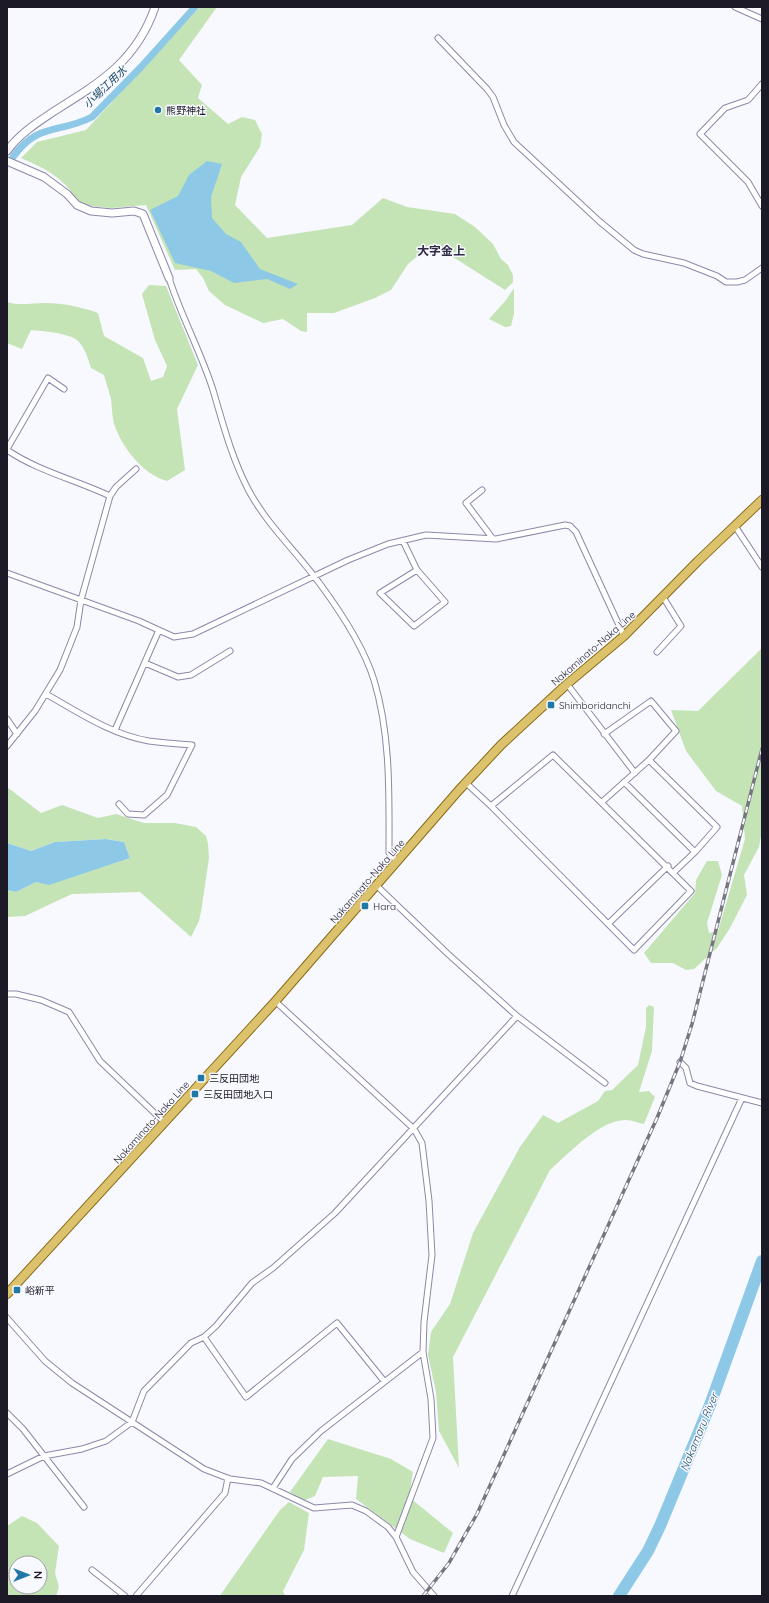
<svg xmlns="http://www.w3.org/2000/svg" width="769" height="1603" viewBox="0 0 769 1603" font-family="Quicksand,'Noto Sans JP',sans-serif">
<rect width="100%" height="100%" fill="#f8f8ff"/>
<path fill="#c5e4b6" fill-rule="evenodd" d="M200,7H217L179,60L202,85L198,98L228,124L242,117L255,120L262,134L260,147L241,177L235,205L267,238L352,225L383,198L407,207L455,214L475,227L493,244L501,259L508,265L513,275V282L505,290L445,252L438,249H426L408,264L391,290L375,298L334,313H307V332L301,331L283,319L263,323L225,305L209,291L203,278L196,269L175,270L146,205L111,208L80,205C65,178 48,170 21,158L37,142L86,130Z
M149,285L166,286L198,365L177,409L185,470L167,481C142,474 122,447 114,424C112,416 112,407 111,399C109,391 106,383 104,375L91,368C88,359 85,347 77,340C67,333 43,331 31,330L22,349L7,343V302C19,306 32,303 45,303C62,303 82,307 98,313L104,336L143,358L151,381L163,377L167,366L155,340L142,294Z
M514,288V314L511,326L505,327L489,319L506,300Z
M762,648V830L759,847L744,875L747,895L730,928L717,948L694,969L686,970L673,963H651L644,953L695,893L696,880L707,861H718L722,875L707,923L709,933L718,931L745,839L742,806L716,791L686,751L671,710L698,711Z
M7,787L41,813L62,805L98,818L116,814L144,823H175L196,827L206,836L208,844L209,858L201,912L199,921L191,937L140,892L72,894L25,916L7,917V890L16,892L36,882L49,884L130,858L124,842L107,839L55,842L31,851L7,843Z
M649,1005L654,1007L652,1051L639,1092L649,1091L655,1097L644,1124C638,1123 632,1120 626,1120C601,1119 568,1154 550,1170L453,1357L459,1468L439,1431L436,1392L428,1355L431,1332L450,1304L473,1233L520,1147L543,1115L558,1123L598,1101L605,1091L612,1090L638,1065L646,1027V1008Z
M328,1439L391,1459L413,1472L409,1497L453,1533L444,1553L410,1539L356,1499L358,1476L323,1477L315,1496L303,1501L290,1492Z
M289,1502L309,1513L304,1550L283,1591L285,1596H221V1594L280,1510Z
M22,1516L37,1523L59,1546L55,1573L59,1587L56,1596H7V1526ZM16,1563H40V1587H16Z"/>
<path fill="#8dc9e7" d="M207,161L222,164L211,197L212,218L226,234L241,242L260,269L298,284L290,289L267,279L234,283L211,271L175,263L150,210L178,196L189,175Z
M106,839L124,842L130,858L49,885L36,882L16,892L7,890V843L31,851L55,842Z"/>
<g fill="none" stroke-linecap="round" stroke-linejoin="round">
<path stroke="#8dc9e7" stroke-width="7" d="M13,157C38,122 59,134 92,117L141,67L195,7"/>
<path stroke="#8dc9e7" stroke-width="12" d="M619,1596L648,1551L660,1526L710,1405L762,1261"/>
<g stroke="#8c88a9" stroke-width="7">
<path id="street" d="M735,7L762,19
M438,38L487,89L493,97L504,125L514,142L599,221L634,250L643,254L684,263L717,276L726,282H737L745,280L762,268
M762,84L748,100L725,108L700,134L748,182L762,206
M169,278C181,316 201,352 213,390C223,424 232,459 249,491C268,526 297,552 320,584C340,611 364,648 374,680C391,736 389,796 389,853L398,862
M7,449L48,378L64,389
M7,450C38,471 76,480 110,496
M482,490L466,503L493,539
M735,526L762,567
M403,541L417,570L445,602L414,626L380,593L417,570
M7,573L139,621L174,637L193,634L348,560L388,544L426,535L496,539L565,525L570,526L576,532L624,636
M657,652L681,626L663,597
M145,663L178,677L191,675L230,651
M567,684L635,773
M46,694C78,712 112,735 149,741C164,743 178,744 192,745L167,795L144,815L128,814L119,804
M7,719L17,734
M115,730L159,630
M7,746L35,711L60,670L77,627L81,600L110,496L116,487L136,469
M649,760L717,827L695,852L674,872
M624,782L695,852
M466,783L491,806L634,950L691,891L553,755L491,806
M602,802L649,760L676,731L651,701L604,734
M377,886L448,954L517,1016L605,1083
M608,924L668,866
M7,994H16L41,1000L69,1012L100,1061L164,1122
M275,1001L414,1129L422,1143L429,1201L432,1255L424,1322L423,1352L431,1399L433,1438L396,1537
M680,1062L686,1068L690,1083L697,1086L762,1103
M7,1318L45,1361L72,1383L204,1469L230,1479L261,1483L314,1508L352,1505L366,1511L388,1527L396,1537L413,1572L434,1596
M204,1337L246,1397L337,1323L384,1381
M7,1413L23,1429L84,1507
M7,1474L44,1456L82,1449L106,1441L132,1422L144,1391L191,1343L204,1337L216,1326L252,1283L273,1268L335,1213L517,1016
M273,1488L292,1459L321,1431L423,1352
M92,1570L125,1596
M136,1596L225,1493L228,1478
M512,1596L742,1098"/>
</g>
<g stroke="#8c88a9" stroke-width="9">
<path id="secondary" d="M7,151C20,133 38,122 56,110C101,82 137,60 155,7
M7,161L44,177L67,194L77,205L91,211L112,213L134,211L143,214L169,278"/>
</g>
<g stroke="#8a6d15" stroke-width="10">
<path id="primary" d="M7,1294L273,1004L459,790L501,745L567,684L624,636L698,561L762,500"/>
</g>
<use href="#street" stroke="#fff" stroke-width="5"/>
<use href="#secondary" stroke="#fff" stroke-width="7"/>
<use href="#primary" stroke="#dcc26d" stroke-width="8"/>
<g stroke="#777580" stroke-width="3.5">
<path id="rail" d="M423,1596L449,1563L477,1514L657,1118L680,1062L692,1024L762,749"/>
</g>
<use href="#rail" stroke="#f8f8ff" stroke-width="2" stroke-dasharray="6" stroke-linecap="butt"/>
</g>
<g fill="#2078a7" stroke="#f8f8ff" stroke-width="1.5">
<circle cx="158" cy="110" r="4"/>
<rect x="547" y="701" width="8" height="8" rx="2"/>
<rect x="361" y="902" width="8" height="8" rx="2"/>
<rect x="197" y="1074" width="8" height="8" rx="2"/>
<rect x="191" y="1090" width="8" height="8" rx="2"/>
<rect x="13" y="1286" width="8" height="8" rx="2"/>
</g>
<g text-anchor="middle" stroke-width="3" stroke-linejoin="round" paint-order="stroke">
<g font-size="10" fill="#1c1a27" stroke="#f8f8ff" text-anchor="start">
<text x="166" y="114">熊野神社</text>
<text x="559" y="709">Shimboridanchi</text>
<text x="373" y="910">Hara</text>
<text x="209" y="1082">三反田団地</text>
<text x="203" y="1098">三反田団地入口</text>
<text x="25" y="1294">峪新平</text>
</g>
<g font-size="10" fill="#1c1a27" stroke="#f8f8ff">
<text transform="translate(593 648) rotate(-41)" y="4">Nakaminato-Naka Line</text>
<text transform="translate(367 881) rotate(-49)" y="4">Nakaminato-Naka Line</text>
<text transform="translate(151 1122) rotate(-48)" y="4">Nakaminato-Naka Line</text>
</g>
<g font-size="11" font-style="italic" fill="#1b4c61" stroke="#f8f8ff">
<text transform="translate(105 87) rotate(-44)" y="4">小場江用水</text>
<text transform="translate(699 1432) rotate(-68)" y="4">Nakamaru River</text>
</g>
<g font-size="12" font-weight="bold" fill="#2f2b46" stroke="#f8f8ff">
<text x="441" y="255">大字金上</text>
</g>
</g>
<rect width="769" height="1603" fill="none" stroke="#1c1a27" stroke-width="16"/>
<g transform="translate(28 1575) rotate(90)"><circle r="19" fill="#f8f8ff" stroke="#a09fa9"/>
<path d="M0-3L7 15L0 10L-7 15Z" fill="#2078a7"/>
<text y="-6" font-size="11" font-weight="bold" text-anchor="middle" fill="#1c1a27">N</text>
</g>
</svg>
